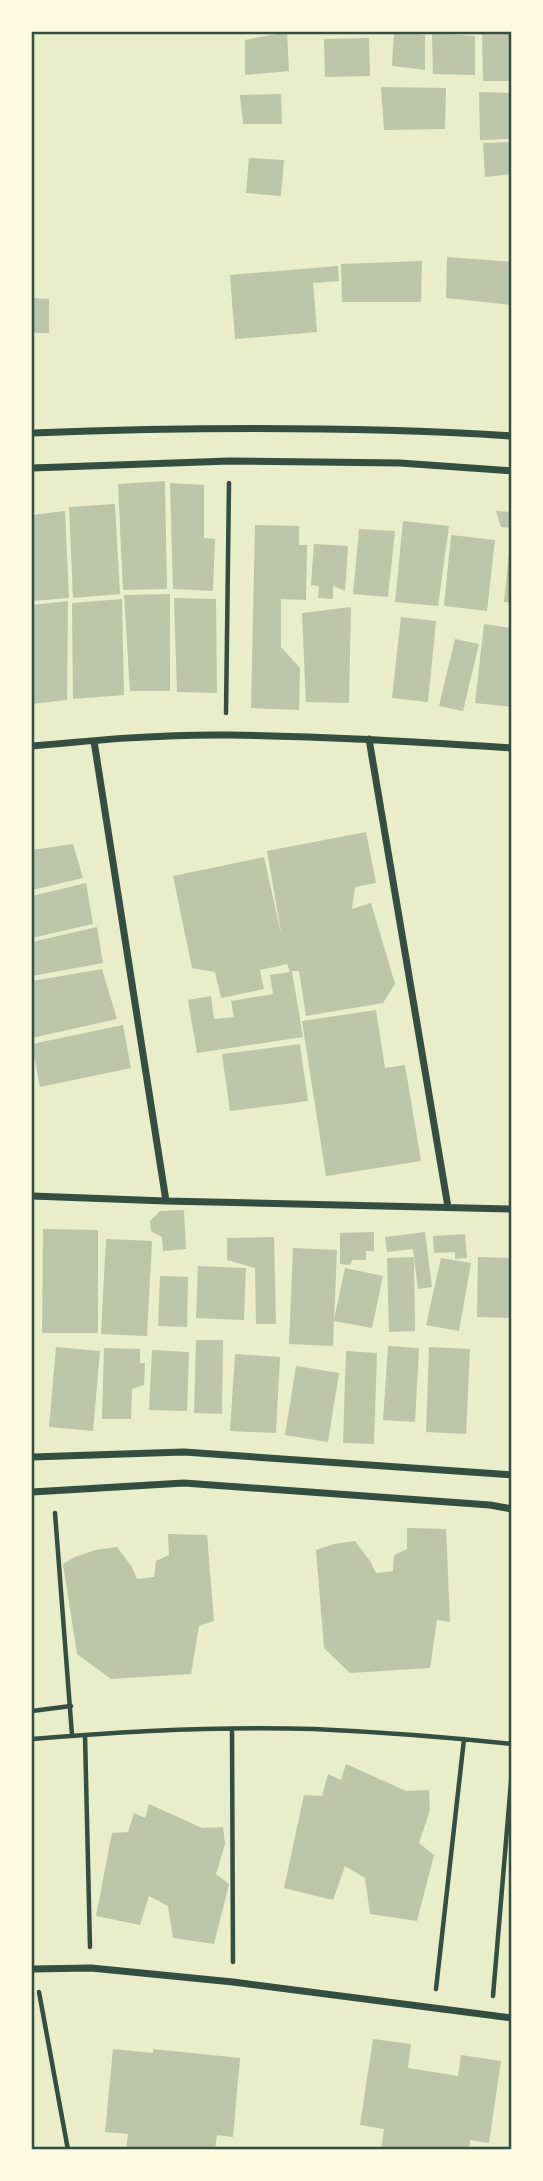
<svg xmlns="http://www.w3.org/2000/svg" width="543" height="2181" viewBox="0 0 543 2181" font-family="'PT Sans Narrow',sans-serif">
<rect width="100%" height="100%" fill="#e9edc9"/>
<path fill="#bcc5a7" d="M287,32L289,71L245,75V40Z
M394,32L425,35V70L392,66Z
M482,32H512V81H483Z
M432,33L475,36V75L433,74Z
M369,38L370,76L325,77L324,39Z
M381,87L446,88L445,129L384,130Z
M479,92L512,93V139L480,140Z
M281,94L282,124H243L240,95Z
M512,142V174L485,177L483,143Z
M249,158L284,160L281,196L246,193Z
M447,257L512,262V305L446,298Z
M422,261L421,302H342L341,264Z
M338,266L339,281L313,283L317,332L235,339L230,275Z
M32,298L49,299V333H32Z
M165,481L167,589L123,590L118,484Z
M170,483L204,485V538L215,539L213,591L173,589Z
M115,504L120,594L73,598L69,507Z
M65,511L69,598L32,601V515Z
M496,511L512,512V528L501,527Z
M403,521L449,526L438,606L395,602Z
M255,525L299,526V545H307L306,600L281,599V647L300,668L299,710L251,708Z
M359,529L395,531L388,597L353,594Z
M451,535L495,540L487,611L444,606Z
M510,543H512V603L504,602Z
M314,544L348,546L345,591L333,586V599L318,598L319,586L311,585Z
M170,594V691H130L124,595Z
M174,598L216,599L217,693L177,692Z
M122,599L124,695L73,699L72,603Z
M68,601L67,700L32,704V605Z
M351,607L349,703L306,702L302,613Z
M401,617L436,621L428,702L392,698Z
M484,624L512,628V707L475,703Z
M455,639L479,644L463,711L439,706Z
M366,832L376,883L355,887L352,909L371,903L395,984L383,1003L306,1016L299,971H292L303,1037L197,1053L188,1000L211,996L214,1019L234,1017L231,1001L273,994L270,975L290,972L287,964L260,970L264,989L221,998L215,972L192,968L173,876L264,857L282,938L267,851Z
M73,844L83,878L32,890V850Z
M86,883L93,924L32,938V896Z
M97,927L103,963L32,976V942Z
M102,969L117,1019L32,1038V981Z
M376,1010L385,1068L405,1065L421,1161L326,1176L302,1021Z
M123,1025L131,1068L40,1087L32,1044Z
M300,1044L308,1101L230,1111L222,1054Z
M184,1210L186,1249L163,1251L162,1237L151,1231L150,1221L160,1211Z
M43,1229L98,1230V1333H42Z
M374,1232V1251H366V1260H352L350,1265L340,1264V1233Z
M425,1232L432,1287L418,1289L413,1249L387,1252L385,1237Z
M465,1234L467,1258L455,1259V1252L434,1253L433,1236Z
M274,1237L276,1324H256L255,1268L227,1260V1238Z
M106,1239L152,1241L147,1336L101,1334Z
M293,1248L337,1250L334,1320L345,1268L383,1276L372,1328L334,1321L333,1346L289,1344Z
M414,1257L415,1331L389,1332L387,1258Z
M478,1257L512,1258V1318L477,1317Z
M441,1258L471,1263L459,1331L426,1325Z
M198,1266L246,1268L244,1320L196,1318Z
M160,1276L188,1277L187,1327L158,1326Z
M196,1340H223L222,1414L194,1413Z
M388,1346L419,1348L415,1422L383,1420Z
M56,1347L100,1351L93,1431L49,1427Z
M429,1347L470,1349L466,1434L426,1432Z
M104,1348L140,1349V1363H145L144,1385L132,1389L131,1419H102Z
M152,1350L189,1352L187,1411L149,1410Z
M346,1351L377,1353L374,1444L343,1443Z
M235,1354L280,1357L276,1433L230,1431Z
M296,1366L339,1373L328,1442L285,1435Z
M407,1528L446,1529L450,1622L437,1620L430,1668L350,1673L324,1648L316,1550L334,1544L355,1541L370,1561L376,1573L393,1571L394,1555L407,1549Z
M168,1534L207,1535L214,1621L199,1626L191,1674L111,1679L77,1654L63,1564L75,1557L95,1550L117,1547L132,1567L137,1579L154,1577L156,1561L169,1555Z
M346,1764L406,1791L429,1790L430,1810L419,1843L434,1855L417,1921L370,1914L365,1878L345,1866L333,1900L284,1888L304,1795L322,1796L328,1774L341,1780Z
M149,1804L202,1828L223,1827L225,1844L216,1874L229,1884L214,1944L173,1938L168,1906L149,1896L140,1925L96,1916L112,1833L128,1832L134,1813L145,1818Z
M373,2039L411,2044L408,2068L458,2076L461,2055L501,2061L489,2143L470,2140L469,2150H381L384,2129L360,2125Z
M113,2049L153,2053V2049L240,2058L233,2137L217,2135L215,2150H126L128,2134L105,2132Z"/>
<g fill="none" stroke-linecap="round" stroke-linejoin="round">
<path stroke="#344e41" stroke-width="4.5" d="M226,713L229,483
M55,1513L72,1735
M32,1711L71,1706
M232,1729L233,1962
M85,1735L90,1947
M32,1739C125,1731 220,1726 314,1729C380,1732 446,1737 512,1744
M436,1989L464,1739
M39,1992L68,2150
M493,1996L512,1770"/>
<path stroke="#344e41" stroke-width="7" d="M32,433C192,427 351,426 512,436
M32,468L229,461L400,463L512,471
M369,739L448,1207
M94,741L166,1201
M32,746C97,740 163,734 229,735C323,736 417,742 512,748
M32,1196L166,1201L512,1209
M32,1457L184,1452L512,1475
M32,1492L184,1483L490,1505L512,1509
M32,1969L91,1968L233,1982L512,2018"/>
</g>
<rect width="543" height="2181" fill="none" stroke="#fefae0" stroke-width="66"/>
<rect x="33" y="33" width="477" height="2115" fill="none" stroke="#344e41" stroke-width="2.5"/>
</svg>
